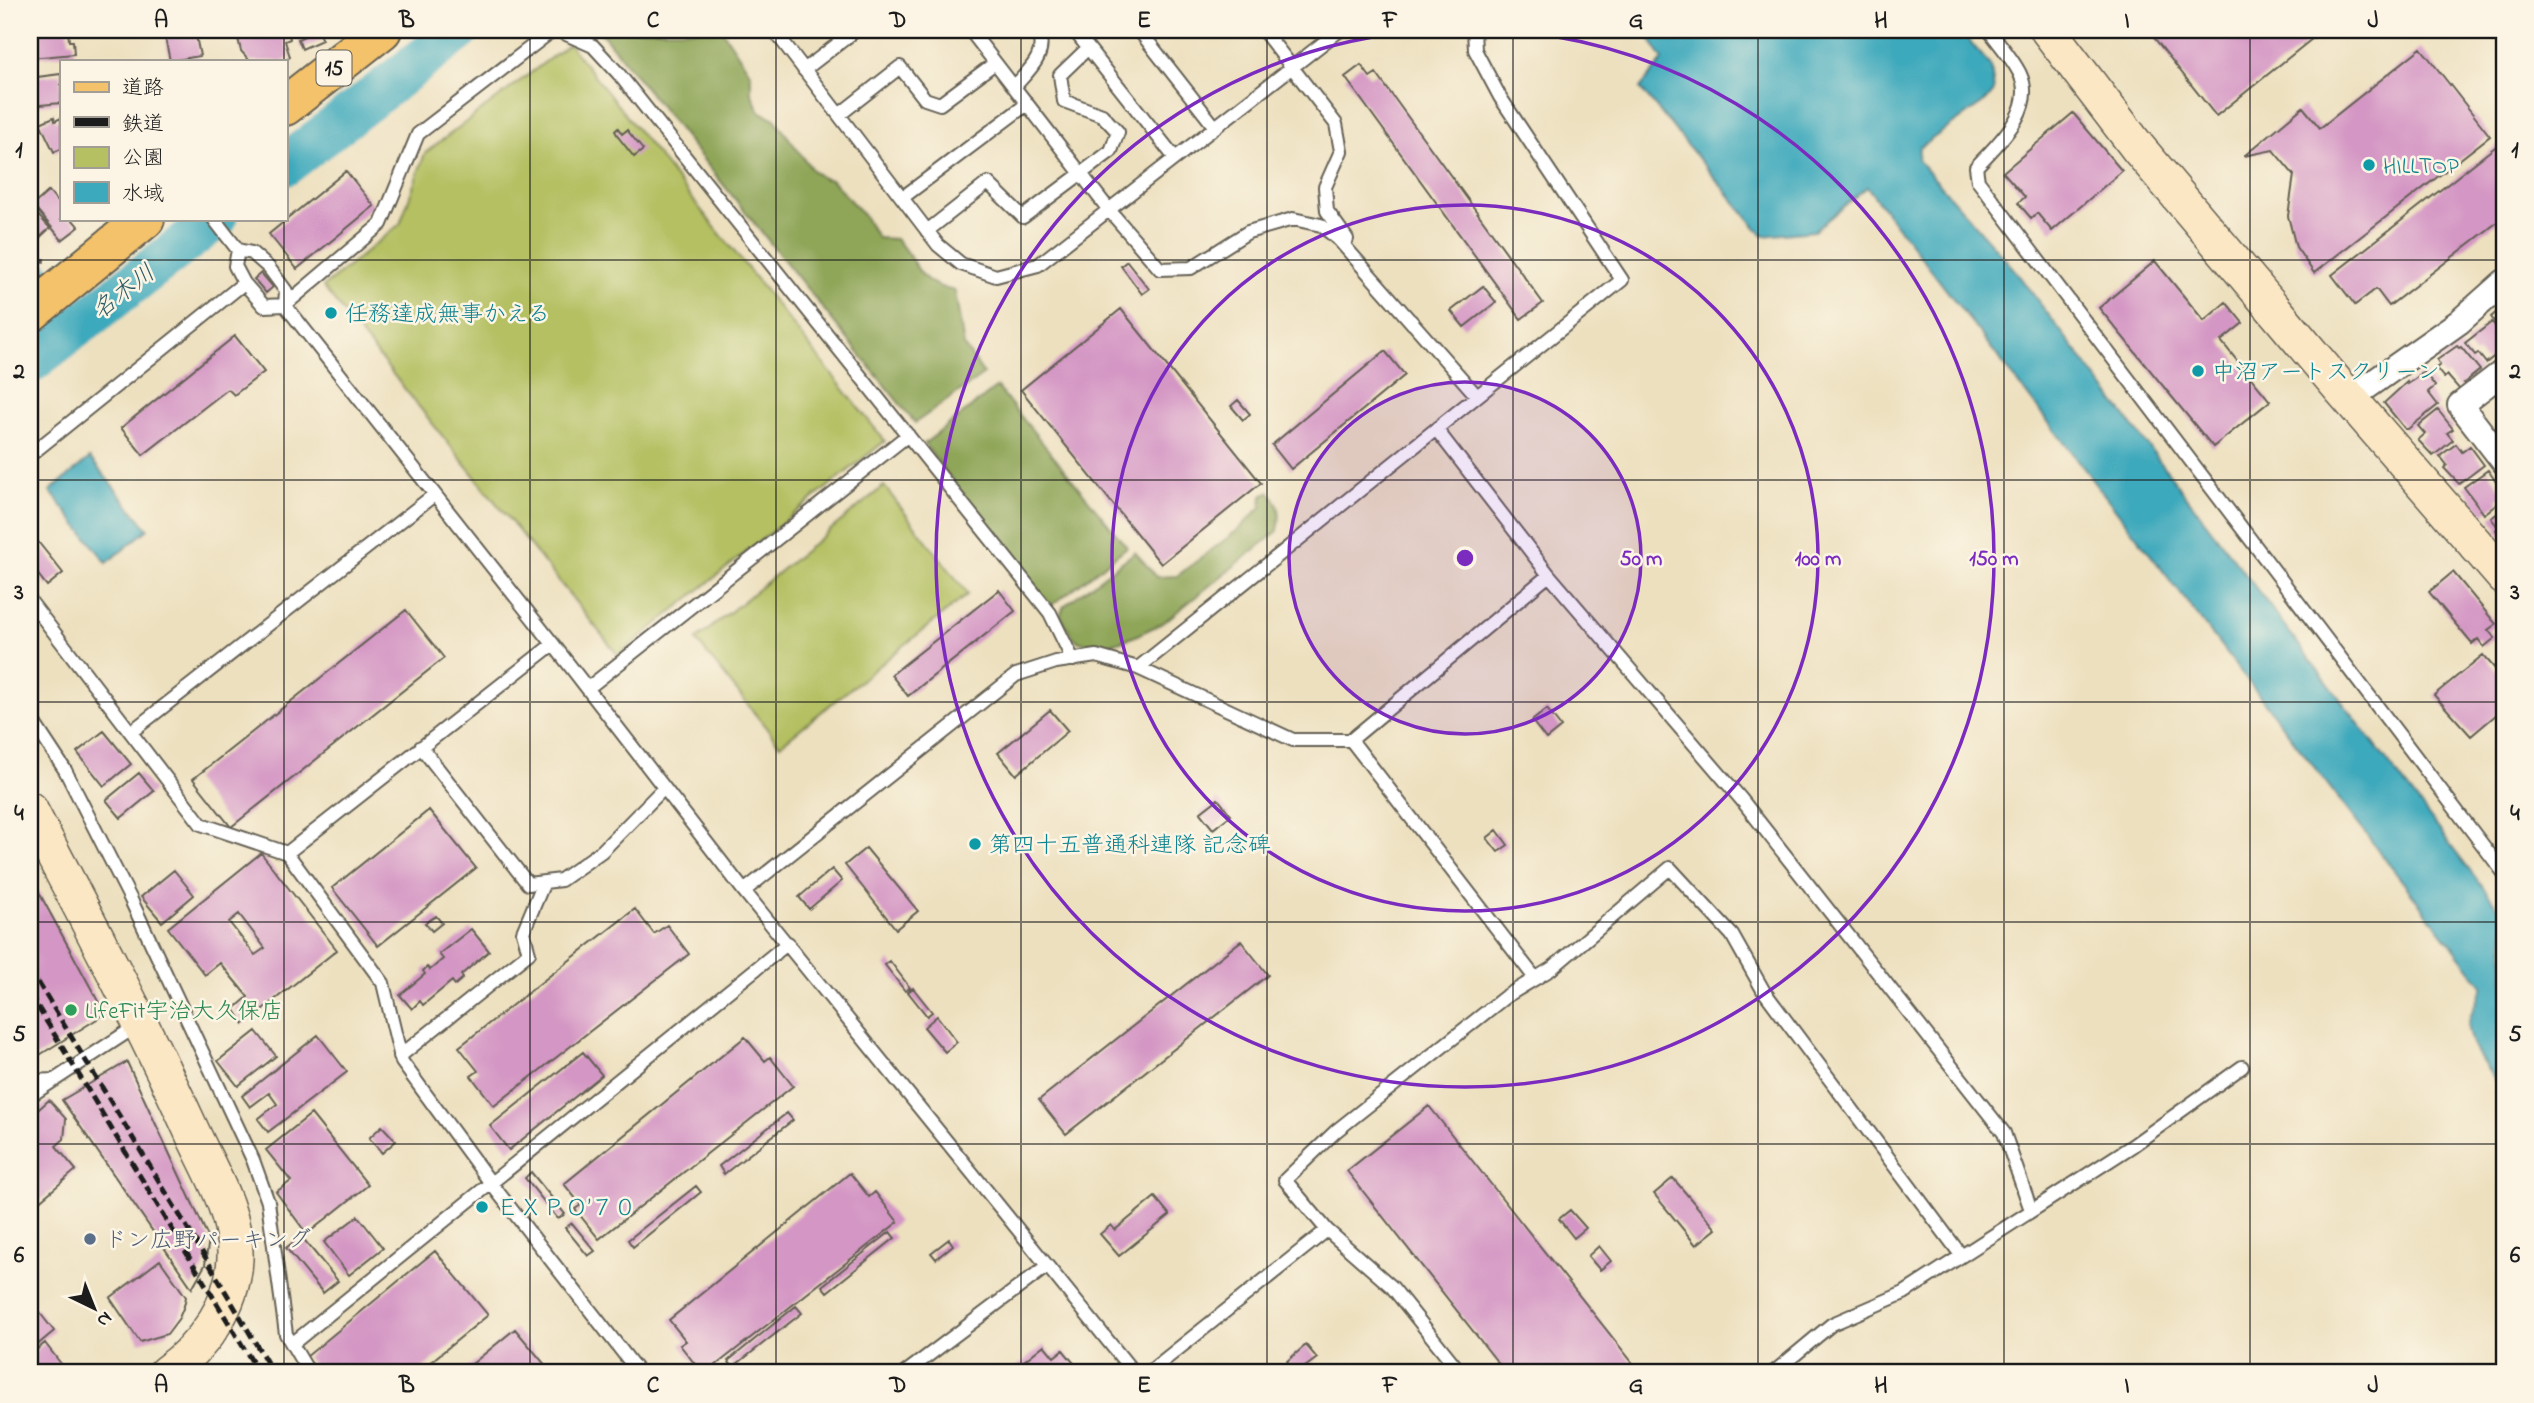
<svg xmlns="http://www.w3.org/2000/svg" width="2534" height="1403" viewBox="0 0 2534 1403" font-family="'Indie Flower','Klee One',sans-serif">
<rect width="100%" height="100%" fill="#fcf5e5"/>
<filter id="ink" filterUnits="userSpaceOnUse"><feTurbulence type="fractalNoise" baseFrequency=".0143" numOctaves="2"/><feDisplacementMap in="SourceGraphic" scale="14" xChannelSelector="R" yChannelSelector="G"/><feConvolveMatrix kernelMatrix="1 2 1 2 8 2 1 2 1" color-interpolation-filters="sRGB"/></filter>
<filter id="wash" filterUnits="userSpaceOnUse"><feTurbulence type="fractalNoise" baseFrequency=".00686" numOctaves="4" result="noise"/><feDisplacementMap in="SourceGraphic" scale="28" xChannelSelector="R" yChannelSelector="G"/><feGaussianBlur stdDeviation="1.57" result="paint"/><feColorMatrix in="noise" values="0 0 0 0 0 0 0 0 0 0 0 0 0 0 0 0 0 1.4 0 .05"/><feComposite in="paint" operator="in"/></filter>
<g filter="url(#wash)">
<rect width="100%" height="100%" fill="#ede0bf"/>
<path fill="#b4c062" stroke="#686e3f" stroke-width="2" d="M569,44L885,441L618,655L323,287L400,224L425,153Z
M884,486L968,594L780,745L696,640Z"/>
<path fill="#8fa658" stroke="#56613a" stroke-width="2" d="M599,30H722L751,74V92L759,111L775,119L813,171L823,178L832,180L864,216L878,238L896,239C921,266 915,283 955,291L964,346L984,374L915,423Z
M997,387L1127,547L1051,606L924,444Z
M1270,492C1281,506 1281,514 1278,531L1163,623L1133,637L1109,645L1079,642L1072,636L1060,615L1064,606L1135,552L1157,577L1177,576L1239,529L1261,507L1262,496Z"/>
<path fill="#3ca9bc" stroke="#2c626c" stroke-width="2" d="M1644,30H1960L1991,66L1994,91L1986,101L1919,148L1918,160L2013,268L2504,915V1090C2493,1079 2468,1044 2468,1028C2468,1015 2479,998 2483,986L1867,187L1814,231L1763,236L1640,88L1663,60Z
M90,458L148,529L107,563L50,491Z"/>
<g fill="none" stroke-linecap="round" stroke-linejoin="round">
<path stroke="#3ca9bc" stroke-width="42" d="M285,165L460,30
M30,277H31
M30,363L216,219"/>
</g>
<g id="blocks">
<path fill="#d496c4" fill-rule="evenodd" d="M41,30H68L69,41H73L74,54L30,58V33L42,32Z
M236,30H288L290,39L285,41L290,57L285,61H250L241,51Z
M317,30L322,40L302,49L298,39Z
M2148,30H2323L2216,116Z
M195,31L200,56L170,61L165,37Z
M2421,48L2490,136L2314,273L2296,247L2288,216L2294,175L2273,150L2244,156L2303,107L2320,128Z
M1361,65L1370,77L1376,73L1543,303L1521,319L1345,77Z
M61,74V103L30,106V78Z
M2073,113L2122,171L2052,231L2037,213L2031,218L2018,203L2025,197L2003,172Z
M54,117L55,121L61,118V149L54,152L40,123Z
M618,128L622,134L627,130L643,150L634,157L619,138L615,131Z
M2504,140V217L2389,306L2376,289L2355,305L2332,275Z
M346,171L374,206L297,269L269,234Z
M49,191L61,206V219H72L79,227L62,240L33,205Z
M30,207L50,228L36,241L30,239Z
M1127,261L1149,289L1142,294L1121,266Z
M2155,261L2204,321L2226,302L2243,323L2221,341L2270,401L2213,447L2099,308Z
M261,273L273,287L266,293L254,279Z
M1483,286L1496,302L1464,327L1451,311Z
M2504,306V334L2491,317Z
M1121,309L1261,483L1161,564L1021,390Z
M2492,322L2504,338V348L2486,363L2478,353L2475,355L2465,343Z
M235,336L264,372L234,395L228,389L143,455L121,428Z
M2457,346L2459,348L2461,347L2480,370L2464,383L2467,385L2460,390L2447,375L2444,378L2436,368L2440,365L2437,360Z
M1385,351L1405,375L1291,469L1272,445Z
M2424,372L2435,386L2428,392L2438,405L2408,429H2405L2384,403L2407,382L2408,384Z
M1238,400L1250,414L1243,420L1231,406Z
M2438,410L2453,429L2447,433L2453,440L2433,456L2418,440L2425,434L2418,426Z
M2456,444L2462,452L2470,446L2484,465L2459,484L2444,468L2447,465L2440,456Z
M2488,470L2504,494L2497,499L2500,502L2484,514L2464,487Z
M2504,509V540L2496,530L2498,527L2491,518Z
M31,533L63,573L47,586L30,564Z
M2453,572L2496,624L2488,630L2495,638L2484,647L2478,639L2472,644L2429,592Z
M999,590L1015,611L908,696L891,675Z
M406,610L444,658L231,827L193,779Z
M2483,655L2504,679V708L2471,736L2434,695Z
M1547,709L1561,727L1546,739L1532,721Z
M1050,710L1068,731L1016,775L998,753Z
M104,731L131,764L104,786L77,752Z
M139,773L154,791L121,818L106,800Z
M1218,799L1231,815L1213,829L1200,813Z
M429,810L476,868L378,946L332,888Z
M1497,830L1508,845L1498,852L1487,838Z
M866,848L918,911L896,929L845,865Z
M261,853L337,950L244,1024L234,1009L248,997L220,963L205,975L168,928ZM239,914L265,948L255,955L229,922Z
M832,869L842,881L809,909L799,897Z
M174,870L194,895L162,922L141,897Z
M30,876L105,1014L30,1061Z
M635,909L654,934L667,925L689,954L494,1106L471,1076L478,1071L459,1047Z
M436,916L442,923L432,931L425,923Z
M471,929L489,951L461,975L463,978L455,985L452,981L423,1005L420,1001L412,1009L400,995L425,974L423,971L427,967L430,970L443,959L439,954Z
M1241,941L1268,975L1066,1134L1039,1100Z
M890,961L910,988L905,991L885,965Z
M913,988L932,1012L927,1016L908,992Z
M937,1016L957,1042L945,1052L924,1027Z
M256,1031L276,1056L238,1086L218,1061Z
M318,1035L347,1072L268,1132L258,1119L277,1104L269,1093L250,1107L242,1096Z
M745,1037L765,1061L770,1057L793,1086L599,1239L575,1209L581,1205L564,1184Z
M583,1052L602,1075L509,1150L490,1126Z
M127,1062L209,1239L205,1265L192,1288L62,1100Z
M49,1100L66,1119L64,1139L56,1146L76,1170L36,1204L30,1196V1117Z
M1429,1106L1639,1371L1637,1373H1506L1347,1171Z
M787,1113L793,1120L724,1174L719,1166Z
M311,1114L368,1185L307,1234L276,1192L291,1181L266,1150Z
M382,1126L396,1141L382,1153L369,1138Z
M531,1172L565,1214L558,1219L525,1178Z
M850,1173L869,1197L875,1192L898,1222L706,1373H702L680,1345L686,1341L669,1320Z
M1673,1178L1716,1229L1696,1245L1654,1194Z
M696,1186L701,1192L633,1247L628,1240Z
M1155,1197L1170,1215L1119,1256L1100,1234L1111,1225L1115,1230Z
M1570,1210L1586,1228L1574,1238L1559,1219Z
M358,1216L383,1248L349,1275L324,1242Z
M572,1223L595,1251L588,1256L565,1228Z
M890,1232L895,1238L827,1292L822,1286Z
M301,1236L338,1281L323,1293L286,1248Z
M949,1239L953,1245L936,1259L931,1253Z
M1599,1246L1611,1261L1600,1270L1588,1256Z
M435,1251L488,1315L417,1373H320L306,1357Z
M160,1260L186,1297L184,1306L179,1318L167,1334L140,1342L110,1298Z
M796,1306L802,1313L733,1367L728,1361Z
M36,1308L54,1331L30,1351V1313Z
M515,1329L552,1373H461Z
M45,1343L68,1373H30V1355Z
M1044,1345L1054,1357L1063,1350L1082,1373H1009Z
M1306,1345L1317,1358L1297,1373L1287,1361Z"/>
</g>
</g>
<g filter="url(#ink)">
<use href="#blocks" fill-opacity="0" stroke="#656155" stroke-width="2"/>
<g fill="none" stroke-linecap="round" stroke-linejoin="round">
<g stroke="#656155" stroke-width="16">
<path id="lane" d="M557,30L593,46L618,73L1050,613L1073,660
M774,30L938,245L961,264L996,276L1038,265L1340,30
M970,30L1109,210L1160,269L1191,268L1248,232L1293,219L1321,225L1339,240L1413,324
M1074,30L1175,158
M1139,30L1215,127
M1263,30L1336,124L1341,151L1325,187L1327,211L1347,239
M1989,30C1999,44 2013,59 2020,74C2037,110 1997,144 1976,167L1978,181L2504,873
M804,70L856,30
M1014,87C1029,70 1049,54 1037,30
M839,115L900,67L925,99L940,104L995,63
M902,198L1027,104
M214,219L238,250L252,253L269,268L286,291L285,305L553,644L744,891L1134,1373
M927,231L988,183L1023,217L1111,151L1118,132L1102,115L1064,101L1060,75L1088,48
M238,250L235,266L244,283L264,306L285,305L381,224L418,134L553,30
M1410,320L1477,396
M1436,429L1549,575L1741,799L2004,1133L2031,1210
M30,455L244,283
M30,601L201,824L287,853L383,983L402,1062L490,1182L639,1373
M1138,668L1622,280L1500,97L1475,50L1474,30
M588,688L908,435
M30,717L65,770L131,900L253,1160L268,1202L286,1334L309,1373
M131,732L434,495
M1351,740L1535,978
M421,747L528,884L561,880L602,851L664,788
M287,853L553,644
M744,891L1016,675L1056,662L1096,656L1138,668L1293,740H1351L1549,575
M400,1056L529,953L523,932L544,882
M30,1081L55,1080
M30,1096L138,1025
M292,1344L788,943
M905,1373L1047,1266
M1148,1373L1327,1230
M1461,1373L1392,1287L1327,1230L1285,1180L1336,1131L1505,997L1551,969L1670,868L1732,935L1763,990L1961,1255
M1773,1373L1832,1324L1904,1293L2132,1146L2242,1067"/>
</g>
<g stroke="#656155" stroke-width="28">
<path id="street" d="M2504,371L2460,405L2504,462
M2364,389L2459,322L2504,282"/>
</g>
<g stroke="#656155" stroke-width="38">
<path id="secondary" d="M2048,30L2138,148L2342,390L2504,577
M30,810C86,917 143,1024 193,1134C211,1173 237,1214 235,1259C233,1306 203,1347 166,1373"/>
</g>
<g stroke="#656155" stroke-width="42">
<path id="primary" d="M285,106L382,30
M30,313L145,219"/>
</g>
<path stroke="#656155" stroke-width="4.5" stroke-dasharray="5 5" stroke-linecap="butt" d="M30,259L47,261"/>
<use href="#lane" stroke="#fff" stroke-width="12"/>
<use href="#street" stroke="#fff" stroke-width="24"/>
<use href="#secondary" stroke="#fbe7c3" stroke-width="35"/>
<use href="#primary" stroke="#f4c26a" stroke-width="38"/>
<path stroke="#1c1c1c" stroke-width="5" stroke-dasharray="10 5" stroke-linecap="butt" d="M30,969L207,1260L273,1373
M30,994L259,1373"/>
</g>
</g>
<path fill="none" stroke="#1c1c1c" stroke-width="2" stroke-opacity="0.55" d="M284,30V61M530,30V1373M776,30V1373M1021,30V1373M1267,30V1373M1513,30V1373M1758,30V1373M2004,30V1373M2250,30V1373M284,219V1373M30,260H2504M30,480H2504M30,702H2504M30,922H2504M30,1144H2504"/>
<circle cx="1465" cy="558" r="176" fill="#7b2cbf" fill-opacity=".12"/>
<g fill="none" stroke="#7b2cbf" stroke-width="3.5">
<circle cx="1465" cy="558" r="176"/>
<circle cx="1465" cy="558" r="353"/>
<path d="M1497 30A529 529 0 1 1 1433 30"/>
</g>
<g fill="#0f9aa8" stroke="#fcf5e5" stroke-width="2.5">
<circle cx="2369" cy="165" r="7"/>
<circle cx="331" cy="313" r="7"/>
<circle cx="2198" cy="371" r="7"/>
<circle cx="975" cy="844" r="7"/>
<circle cx="482" cy="1207" r="7"/>
</g>
<circle fill="#2e9e5b" stroke="#fcf5e5" stroke-width="2.5" cx="71" cy="1010" r="7"/>
<circle fill="#5c6f8a" stroke="#fcf5e5" stroke-width="2.5" cx="90" cy="1239" r="7"/>
<g text-anchor="middle" stroke-width="5" stroke-linejoin="round" paint-order="stroke">
<rect fill="#fcf5e5" stroke="#5f5d58" stroke-width="2" x="316.5" y="50.5" width="35" height="35" rx="5"/>
<g font-size="21" font-weight="bold" fill="#1c1c1c">
<text x="334" y="75">15</text>
</g>
<g font-size="23" fill="#0d838f" stroke="#fcf5e5" text-anchor="start">
<text x="2383" y="173">HILLTOP</text>
<text x="345" y="321">任務達成無事かえる</text>
<text x="2212" y="379">中沼アートスクリーン</text>
<text x="989" y="852">第四十五普通科連隊 記念碑</text>
<text x="496" y="1215">ＥＸＰＯ’７０</text>
</g>
<g font-size="23" fill="#27864d" stroke="#fcf5e5" text-anchor="start">
<text x="85" y="1018">LifeFit宇治大久保店</text>
</g>
<g font-size="23" fill="#4e5e75" stroke="#fcf5e5" text-anchor="start">
<text x="104" y="1247">ドン広野パーキング</text>
</g>
<g font-size="24" font-style="italic" fill="#2a5b64" stroke="#fcf5e5">
<text transform="translate(123 291) rotate(-38)" y="8">名木川</text>
</g>
</g>
<circle cx="1465" cy="558" r="10" fill="#7b2cbf" stroke="#fcf5e5" stroke-width="3.5"/>
<g font-size="21" text-anchor="middle" font-weight="bold" fill="#7b2cbf" stroke="#fcf5e5" stroke-width="5" stroke-linejoin="round" paint-order="stroke">
<text x="1641" y="565">50 m</text>
<text x="1818" y="565">100 m</text>
<text x="1994" y="565">150 m</text>
</g>
<rect width="2534" height="1403" fill="none" stroke="#fcf5e5" stroke-width="77"/>
<rect x="60" y="60" width="228" height="161" fill="#fcf5e5" stroke="#a29e95" stroke-width="2"/>
<rect x="74" y="82" width="35" height="10" fill="#f4c26a" stroke="#a29e95" stroke-width="2"/>
<text x="122" y="94" font-size="21" fill="#1c1c1c">道路</text>
<rect x="74" y="117" width="35" height="10" fill="#1c1c1c" stroke="#a29e95" stroke-width="2"/>
<text x="122" y="130" font-size="21" fill="#1c1c1c">鉄道</text>
<rect x="74" y="147" width="35" height="21" fill="#b4c062" stroke="#a29e95" stroke-width="2"/>
<text x="122" y="164" font-size="21" fill="#1c1c1c">公園</text>
<rect x="74" y="182" width="35" height="21" fill="#3ca9bc" stroke="#a29e95" stroke-width="2"/>
<text x="122" y="200" font-size="21" fill="#1c1c1c">水域</text>
<g transform="translate(94 1308) rotate(137)" stroke="#fcf5e5" stroke-width="5" paint-order="stroke">
<path d="M0-5L12 26L0 18L-12 26Z" fill="#1c1c1c"/>
<text y="-10" font-size="19" font-weight="bold" text-anchor="middle" fill="#1c1c1c">N</text>
</g>
<rect x="38" y="38" width="2458" height="1326" fill="none" stroke="#1c1c1c" stroke-width="2.5"/>
<g font-size="23" text-anchor="middle" font-weight="bold" fill="#1c1c1c">
<text x="161" y="27">A</text>
<text x="407" y="27">B</text>
<text x="653" y="27">C</text>
<text x="898" y="27">D</text>
<text x="1144" y="27">E</text>
<text x="1390" y="27">F</text>
<text x="1636" y="27">G</text>
<text x="1881" y="27">H</text>
<text x="2127" y="27">I</text>
<text x="2373" y="27">J</text>
<text x="19" y="157">1</text>
<text x="2515" y="157">1</text>
<text x="19" y="378">2</text>
<text x="2515" y="378">2</text>
<text x="19" y="599">3</text>
<text x="2515" y="599">3</text>
<text x="19" y="820">4</text>
<text x="2515" y="820">4</text>
<text x="19" y="1041">5</text>
<text x="2515" y="1041">5</text>
<text x="19" y="1262">6</text>
<text x="2515" y="1262">6</text>
<text x="161" y="1392">A</text>
<text x="407" y="1392">B</text>
<text x="653" y="1392">C</text>
<text x="898" y="1392">D</text>
<text x="1144" y="1392">E</text>
<text x="1390" y="1392">F</text>
<text x="1636" y="1392">G</text>
<text x="1881" y="1392">H</text>
<text x="2127" y="1392">I</text>
<text x="2373" y="1392">J</text>
</g>
</svg>
